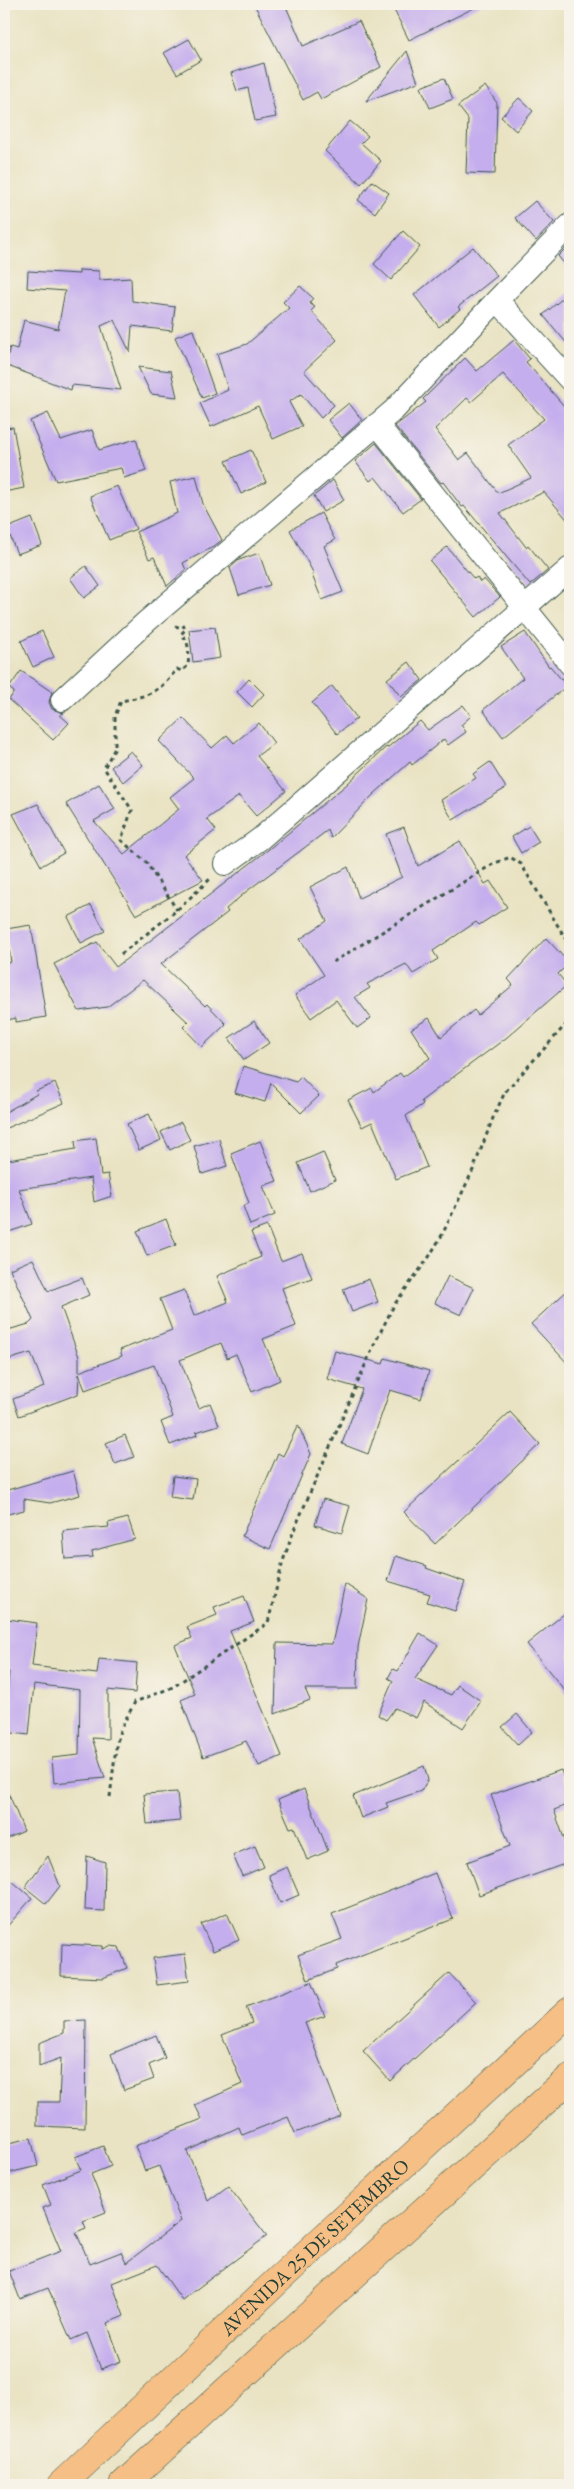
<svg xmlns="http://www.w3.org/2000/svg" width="574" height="2489" viewBox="0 0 574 2489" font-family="'EB Garamond',serif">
<rect width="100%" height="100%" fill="#f7f3e8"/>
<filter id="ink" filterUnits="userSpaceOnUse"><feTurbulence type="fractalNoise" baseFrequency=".02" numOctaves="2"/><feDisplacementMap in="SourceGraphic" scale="10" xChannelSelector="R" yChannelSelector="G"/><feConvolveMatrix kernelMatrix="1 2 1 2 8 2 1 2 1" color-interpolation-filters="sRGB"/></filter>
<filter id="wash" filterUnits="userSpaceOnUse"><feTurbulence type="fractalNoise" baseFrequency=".0096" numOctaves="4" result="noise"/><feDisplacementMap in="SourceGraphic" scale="20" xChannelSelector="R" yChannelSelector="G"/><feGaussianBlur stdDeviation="1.12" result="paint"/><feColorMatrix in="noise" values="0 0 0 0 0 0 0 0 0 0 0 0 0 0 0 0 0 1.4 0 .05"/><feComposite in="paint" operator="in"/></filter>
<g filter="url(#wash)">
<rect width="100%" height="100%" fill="#e9e3c3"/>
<g id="blocks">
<path fill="#c5aeed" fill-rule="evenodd" d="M254,4H285L303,46L359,21L381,67L321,99L317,92L303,100Z
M391,4H482L409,40Z
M189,39L201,60L177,74L164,53Z
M407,51L418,82L366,101Z
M264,63L276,117L255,121L248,88L237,91L231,73Z
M444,78L453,99L430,108L421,87Z
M485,86L497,103L495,174L466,173L468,119L458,106Z
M519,98L533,111L516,131L501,117Z
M350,121L368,136L361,143L381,161L361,184L325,151Z
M372,181L389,193L375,213L358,200Z
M535,201L554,222L536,241L515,218Z
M403,231L420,247L391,280L374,264Z
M570,244V271L558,256Z
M473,247L497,276L458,307L460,309L439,327L414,295Z
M79,270L99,271V280L131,278L132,301L175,307L172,331L132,326L130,352L114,320L101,326L121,390L72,385L71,390L5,365L10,347L17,349L24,320L58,329L65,291L27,288L28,271L79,274Z
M300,286L313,298L309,303L315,307L311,311L337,340L304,371L334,405L321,418L301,394L289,402L302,426L273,439L258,406L211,427L200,403L228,390L217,354L247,344L289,308L283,302Z
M570,292V347L543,315Z
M193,330L215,393L202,398L175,337Z
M514,340L530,359L526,362L570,413V523L544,492L500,513L526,547L528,545L548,570L530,585L464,506L462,507L443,482L441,483L395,426L426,402L423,399L465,358L477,371ZM503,374L544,419L508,445L531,478L498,493L468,453L459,460L435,429L467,398L471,402Z
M138,367L171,371L177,397L151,394Z
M349,403L362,420L342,438L328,420Z
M48,413L61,440L92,430L99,450L136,439L146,471L124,478L121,468L56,481L30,421Z
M13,427L24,488L4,492V428Z
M376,443L421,499L403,512L375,477L370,481L355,461Z
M251,450L266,482L241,494L226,461Z
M196,476L203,504L222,540L213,547L183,563L186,570L167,586L154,557L149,559L136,532L177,513L170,482Z
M333,480L344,500L323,512L314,496Z
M117,486L136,529L109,540L90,496Z
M321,513L335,540L324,546L343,592L322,600L312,575L314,574L290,530Z
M32,518L42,545L17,554L7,528Z
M447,547L474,579L477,577L480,582L484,579L500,597L476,617L430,561Z
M259,553L270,585L239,595L230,568L239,560Z
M86,566L100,586L84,598L70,578Z
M215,627L220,658L193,662L189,630Z
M42,631L54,657L33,667L21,641Z
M525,632L549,667L550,666L567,686L503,737L483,710L523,678L501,647Z
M409,662L422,680L401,697L387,679Z
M21,671L52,692L49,702L52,709L64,713L60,715L69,723L53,740L9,700L14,692L9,688Z
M249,679L264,694L252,707L237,692Z
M332,686L357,718L337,734L312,703Z
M463,705L471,716L461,725L466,732L448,745L444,739L412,765L410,762L373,795L331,838L328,830L247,891L226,909L228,912L161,964L205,1006L207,1004L226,1024L202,1047L183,1027L188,1022L143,980L107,1007L79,1011L54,964L97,942L116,967L269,849L346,785L386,747L387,748L420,721L428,730Z
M183,718L212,748L227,735L234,743L259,723L274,743L257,756L286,791L256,816L239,796L207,819L216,830L184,855L203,880L136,915L66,804L99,784L115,809L94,821L124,854L179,809L170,797L194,778L159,741Z
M131,751L143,765L123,782L111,767Z
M490,762L506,788L453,820L441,800L476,778L473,774Z
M38,804L64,853L41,866L13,814Z
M529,826L539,842L521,853L512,837Z
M404,827L418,866L460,841L485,884L490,881L507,907L479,925L476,922L433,951L438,959L413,974L406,964L367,984L370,988L355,997L371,1018L357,1028L336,1000L311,1018L295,995L324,975L300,939L327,921L310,887L348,867L359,898L402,877L386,834Z
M91,905L105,931L81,943L68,917Z
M31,925L46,1017L16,1022V1018L4,1021V964L11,962L6,929Z
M546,938L569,963L558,974L567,985L506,1038L421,1101L423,1104L406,1116L427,1167L396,1179L372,1122L362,1127L348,1100L372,1088L374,1092L400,1073L403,1077L430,1058L411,1029L429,1018L441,1037L474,1010L478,1015L513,985L508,979Z
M254,1021L269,1043L244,1060L229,1038Z
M243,1066L296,1082L301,1077L319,1096L301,1113L271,1083L265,1102L235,1093Z
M55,1083L64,1103L4,1129V1113L37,1094L36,1091Z
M149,1114L161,1140L139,1150L127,1124Z
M181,1122L190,1140L170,1150L161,1132Z
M96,1138L101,1175L108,1174L112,1196L94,1202L91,1178L19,1189L32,1224L9,1232L4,1218V1154H6L8,1160L76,1149L75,1141Z
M219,1139L227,1166L202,1174L194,1146Z
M260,1141L277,1181L263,1186L275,1215L250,1225L243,1206L249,1203L231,1153Z
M323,1152L335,1180L310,1191L298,1163Z
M166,1219L176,1245L147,1256L137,1231Z
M267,1226L281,1261L302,1253L312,1278L282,1288L296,1326L263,1339L280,1380L252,1392L236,1354L227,1358L221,1343L180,1360L199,1408L210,1403L219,1425L196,1432L197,1435L170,1445L161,1422L173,1417L154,1365L85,1390L79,1374L78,1394L19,1416L13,1399L44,1387L31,1353L7,1360L4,1349V1331L29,1324L33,1320L10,1269L33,1259L48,1291L82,1278L89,1295L61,1307L79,1357V1372L122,1356L120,1350L172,1330L160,1299L184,1290L194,1316L228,1302L217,1276L261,1257L251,1232Z
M448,1276L474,1288L461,1315L435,1303Z
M369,1279L378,1302L352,1312L343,1289Z
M570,1288V1366L531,1324Z
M335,1351L383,1364L385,1358L429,1371L421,1399L390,1390L368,1454L342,1444L362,1389L327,1379Z
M510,1412L540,1444L435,1544L404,1512Z
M298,1425L311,1454L270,1549L242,1536L278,1453L283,1456Z
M125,1435L134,1457L115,1464L106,1443Z
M73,1471L80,1495L50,1503L24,1499V1510L4,1515V1491Z
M173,1476L196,1479L193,1500L170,1497Z
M323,1499L350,1506L342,1533L315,1525Z
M128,1518L135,1539L92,1551L93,1557L65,1559L63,1531L109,1527L108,1523Z
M396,1556L427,1566L426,1568L465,1582L455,1611L427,1602L430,1594L388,1581Z
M345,1584L368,1599L358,1647L357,1689H305L310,1700L275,1714L277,1643L332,1644Z
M244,1596L254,1622L230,1631L282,1756L259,1766L246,1741L203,1757L181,1700L195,1694L175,1645L192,1638L187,1627L217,1615L214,1607Z
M570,1609V1697L527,1644Z
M8,1619L37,1623L32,1666L97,1674L99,1659L137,1663L135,1693L108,1690V1739L92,1738L105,1778L54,1783L52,1758L79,1755L80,1690L34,1684L29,1735L4,1732L9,1672L4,1671V1642Z
M420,1633L438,1645L415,1679L451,1695L458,1685L481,1701L463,1728L424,1702L416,1718L395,1708L386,1720L378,1715L393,1681L388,1678L393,1669L398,1671Z
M517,1714L532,1732L518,1745L502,1727Z
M424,1766L428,1780L421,1791L386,1803L388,1807L361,1818L353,1796Z
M561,1770L570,1795V1804L554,1810L570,1855V1862L479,1895L467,1862L510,1846L491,1795Z
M4,1782L24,1831L4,1840Z
M304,1789L328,1851L307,1860L294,1827L290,1828L278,1800Z
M177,1792L180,1821L147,1824L144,1794Z
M255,1846L264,1867L242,1876L233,1855Z
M48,1856L60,1886L46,1904L25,1887Z
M87,1856L105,1862L104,1911L85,1910Z
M287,1867L299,1895L280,1903L269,1875Z
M435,1873L453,1919L336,1965L337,1969L308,1980L298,1955L342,1939L332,1914Z
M12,1881L32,1898L4,1930V1891Z
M227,1913L239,1940L213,1951L201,1924Z
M62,1944L103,1946V1949L110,1946L119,1947L127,1968L103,1978L61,1976Z
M185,1954L189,1981L157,1985L153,1958Z
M449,1973L476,2002L390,2081L363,2051Z
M311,1982L325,2016L305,2023L341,2116L295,2133L288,2117L242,2135L239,2127L187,2151L208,2201L228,2186L267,2236L182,2300L157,2265L112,2283L124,2316L107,2323L121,2361L101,2369L87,2333L71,2340L48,2288L20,2299L9,2271L61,2251L43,2208L51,2205L43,2185L81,2170L75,2157L103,2146L111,2166L91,2174L106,2212L83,2221L86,2228L76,2232L90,2264L121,2252L126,2263L181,2221L159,2166L145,2171L135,2146L202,2119L195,2105L242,2084L222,2035L252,2023L246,2007Z
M86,2020L85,2128L37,2126V2102H59L61,2058L39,2066V2043L64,2033V2021Z
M156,2035L165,2058L149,2065L154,2079L124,2090L111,2054Z
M31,2138L38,2166L4,2174V2144Z"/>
</g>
</g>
<g filter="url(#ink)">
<use href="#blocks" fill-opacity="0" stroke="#3d5649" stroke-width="1"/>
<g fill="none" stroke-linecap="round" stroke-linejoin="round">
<g stroke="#3d5649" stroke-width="24">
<path id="minor" d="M497,300L570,380
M377,424L570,664
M62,700L146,622L394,410L497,300L570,225
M225,864L260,839L570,568"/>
</g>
<g stroke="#3d5649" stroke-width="29">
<g id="highway">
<path id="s1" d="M61,2485L276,2282L570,2011"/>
<path d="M123,2485L570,2078"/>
</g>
</g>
<path stroke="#3d5649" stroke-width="3" stroke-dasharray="4 4" stroke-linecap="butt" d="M175,626L182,628L184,626L186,629L181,634C190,641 189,655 188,666L181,671L177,669C158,693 151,695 121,701L115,716V748L104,768L132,810L121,840L146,862L177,910
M121,954L177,910L210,879
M333,962L493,864L510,857L521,864L570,946
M110,1797L116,1747L120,1730L135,1702L173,1687L268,1623L283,1561L294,1530L373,1347L394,1305L429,1257L442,1235L473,1170L493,1118L505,1092L570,1020"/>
<use href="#minor" stroke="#fff" stroke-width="22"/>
<use href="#highway" stroke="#f5bf86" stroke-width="28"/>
</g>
</g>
<g text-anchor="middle" stroke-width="4" stroke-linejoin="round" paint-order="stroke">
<g font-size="20" fill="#1f3d34" stroke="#f7f3e8">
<text dy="7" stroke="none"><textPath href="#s1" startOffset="348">AVENIDA 25 DE SETEMBRO</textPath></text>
</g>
</g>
<rect width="574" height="2489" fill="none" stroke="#f7f3e8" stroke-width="20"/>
</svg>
